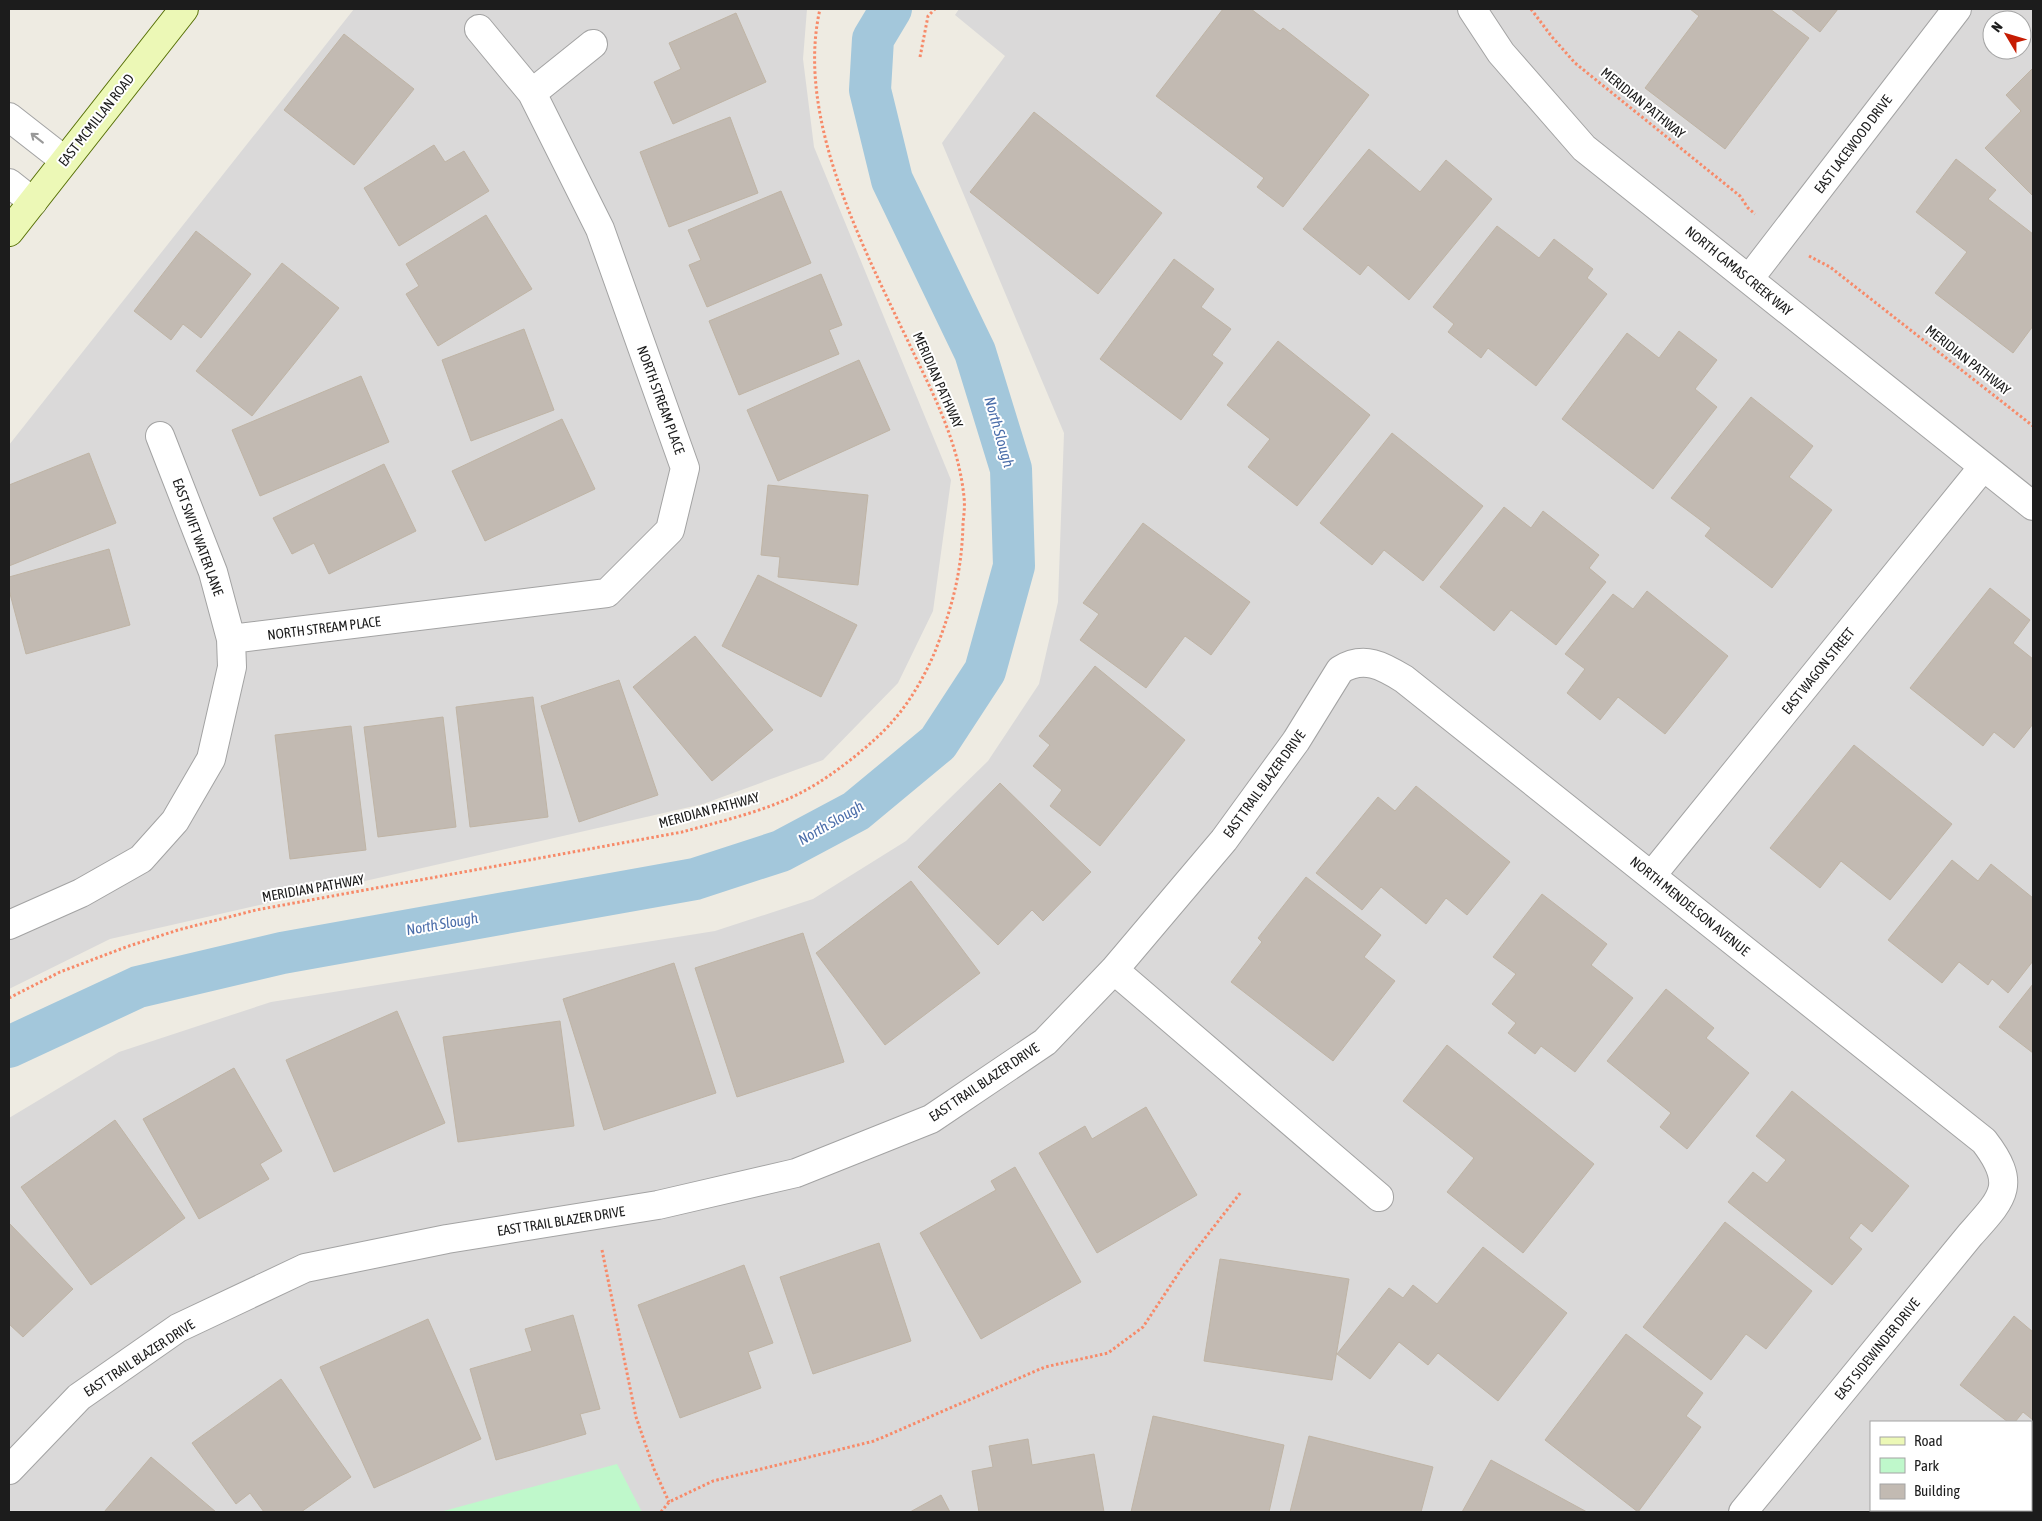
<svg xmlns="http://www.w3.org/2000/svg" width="2042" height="1521" viewBox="0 0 2042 1521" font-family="'Asap Condensed',sans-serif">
<rect width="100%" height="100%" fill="#eeebe2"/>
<path fill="#dad9d9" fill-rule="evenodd" d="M354,9H807L803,59L814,147L951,480L933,611L898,683L823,760L703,804L110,939L9,989V445Z
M959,9H2033V1512H9V1118L119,1052L271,1002L715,931L813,899L906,841L988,761L1039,684L1058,602L1064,433L942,143L1005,56L955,15ZM1992,20H2022V50H1992ZM1871,1422H2031V1510H1871Z"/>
<path fill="#bff8cb" d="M617,1464L642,1512H440Z"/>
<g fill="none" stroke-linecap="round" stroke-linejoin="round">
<path stroke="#a3c7db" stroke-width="42" d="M9,1047L138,987L282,953L695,879L781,851L856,811L938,743L985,671L1014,566L1011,469L975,352L892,180L870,90L873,39L891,9"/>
</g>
<path fill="#c2bab2" stroke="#bfb4a5" d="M1223,9H1251L1280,31L1283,28L1369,95L1283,207L1257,187L1264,178L1156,96Z
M1690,9H1770L1809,38L1725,149L1645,88L1699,16Z
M1791,9H1838L1820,32Z
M736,13L766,82L673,124L654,82L681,69L669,43Z
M344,34L414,89L354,165L284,110Z
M2033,68V196L1985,148L2021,111L2006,95Z
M1034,112L1162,213L1098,294L970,192Z
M730,117L758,193L669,227L640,152Z
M434,145L445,162L464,151L489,191L399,246L364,188Z
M1369,149L1420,192L1446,160L1492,199L1409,300L1368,265L1360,275L1303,229Z
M1956,159L1996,190L1988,199L2033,234V326L2013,353L1935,293L1967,252L1916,212Z
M781,191L811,263L707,307L689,265L701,260L688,230Z
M486,215L532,289L438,346L406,294L419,286L406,264Z
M1497,226L1539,258L1554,239L1593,269L1587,278L1607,294L1536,386L1488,348L1481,358L1448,332L1454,324L1433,307Z
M196,231L251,274L201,338L183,324L171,340L134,311Z
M1174,259L1214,289L1201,307L1231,329L1212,355L1223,363L1181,420L1100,359Z
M282,263L339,308L252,416L196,371Z
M821,274L842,325L829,330L839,354L739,395L709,321Z
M524,329L554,410L471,441L442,360Z
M1679,331L1717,360L1695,389L1717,407L1653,489L1562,419L1627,333L1659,358Z
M1278,341L1370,415L1297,506L1248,467L1270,439L1227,405Z
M859,360L890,430L778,481L747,410Z
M361,376L389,442L260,496L232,430Z
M1751,397L1813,446L1789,477L1832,510L1772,588L1705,536L1711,528L1671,498Z
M562,419L595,489L485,541L452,471Z
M1392,433L1483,506L1423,581L1384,550L1372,565L1320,523Z
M89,453L116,523L9,566V485Z
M384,464L416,531L329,574L314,543L292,554L273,518Z
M768,485L868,495L858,585L778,577L780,557L761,555Z
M1504,507L1531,528L1543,511L1599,555L1589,568L1606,582L1556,645L1511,610L1494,631L1440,587Z
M1143,523L1250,602L1211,655L1185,636L1146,688L1080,640L1099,614L1083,603Z
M109,549L130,625L26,654L9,590V577Z
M758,575L857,625L821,697L722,646Z
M1990,588L2030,620L2013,643L2033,659V724L2014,748L1994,732L1983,746L1910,688Z
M1647,591L1728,656L1665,734L1618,697L1600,720L1567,693L1585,669L1565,654L1613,594L1633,609Z
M695,636L773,730L712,781L633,687Z
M1095,666L1185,740L1100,846L1050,806L1062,790L1033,766L1050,745L1039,736Z
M619,680L658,795L579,822L541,706Z
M533,697L548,817L470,827L456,707Z
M443,717L456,827L378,837L364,727Z
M351,726L366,850L290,859L275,735Z
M1854,745L1952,824L1890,900L1841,861L1820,888L1770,848Z
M1000,783L1091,872L1043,921L1032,910L998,945L918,867Z
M1416,786L1510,862L1467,915L1446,898L1426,924L1381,887L1362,910L1316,873L1378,797L1395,811Z
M1952,860L1978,881L1991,864L2033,898V961L2008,993L1992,979L1988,985L1959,962L1942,983L1888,940Z
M1306,877L1381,935L1364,957L1395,981L1333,1061L1231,982L1262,942L1258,938Z
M911,881L980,973L885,1045L816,953Z
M1542,894L1607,944L1591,965L1633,998L1575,1072L1541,1046L1535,1054L1508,1033L1516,1023L1492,1004L1516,974L1493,957Z
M803,933L844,1062L737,1097L695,968Z
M674,963L716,1093L604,1130L563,999Z
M2033,984V1053L1999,1027Z
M1666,989L1714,1028L1706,1038L1749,1073L1687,1149L1660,1127L1671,1113L1607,1061Z
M397,1011L445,1123L334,1172L286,1060Z
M560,1021L574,1126L458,1142L443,1037Z
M1447,1045L1594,1164L1523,1253L1447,1192L1474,1158L1403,1101Z
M234,1068L282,1151L260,1164L269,1179L199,1219L143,1119Z
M1792,1091L1909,1186L1872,1232L1861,1223L1849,1238L1862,1249L1832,1285L1728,1202L1753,1172L1767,1183L1786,1160L1756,1136Z
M1146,1107L1197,1195L1097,1253L1039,1153L1085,1126L1092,1139Z
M115,1120L185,1218L91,1285L21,1187Z
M1015,1167L1081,1282L981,1339L920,1233L996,1190L991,1181Z
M1725,1222L1812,1291L1766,1349L1746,1334L1711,1380L1643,1327Z
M9,1223L73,1289L23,1337L9,1324Z
M879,1243L911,1341L813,1374L780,1277Z
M1483,1247L1567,1313L1498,1401L1438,1353L1428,1365L1399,1342L1370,1379L1337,1354L1389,1288L1403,1298L1413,1285L1437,1304Z
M1220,1259L1349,1279L1332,1380L1204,1361Z
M744,1265L773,1343L748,1352L761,1388L680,1418L638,1305Z
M573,1315L600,1409L580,1414L586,1434L496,1460L470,1369L532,1351L525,1329Z
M2014,1316L2033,1332V1420L2023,1412L2015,1422H2008L1960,1385Z
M428,1319L481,1439L374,1488L320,1367Z
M1626,1334L1703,1393L1686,1416L1701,1427L1638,1512L1545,1440Z
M281,1379L351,1477L301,1512H264L250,1493L236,1504L192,1443Z
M1153,1416L1284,1445L1269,1512H1131Z
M1309,1436L1433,1467L1421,1512H1290Z
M1028,1439L1032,1465L1094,1454L1104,1512H979L972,1471L993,1467L989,1446Z
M151,1457L216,1512H104Z
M1491,1460L1587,1512H1462Z
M2031,1467L2033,1469V1501L2031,1504Z
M941,1495L950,1512H910Z
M1892,1510H2027L2025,1512H1895Z"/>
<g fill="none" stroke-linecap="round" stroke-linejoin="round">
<g stroke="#a3a3a3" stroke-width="30">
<path id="minor" d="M1472,9L1501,53L1584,148L2033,506
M532,93L593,44
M9,117L64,160
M9,183L33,202
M1749,279L1957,9
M231,639L607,593L670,530L685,468L600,229L532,93L479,29
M1652,875L1983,467
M9,925L81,893L141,859L175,821L211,759L232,667L231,639L213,572L160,436
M1114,970L1379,1197
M9,1470L79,1397L178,1328L305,1268L447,1239L658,1205L796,1173L931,1119L1045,1042L1114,970L1224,840L1296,741L1340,670C1364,655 1383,666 1404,679L1984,1141C2018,1185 2003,1198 1970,1235L1743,1512"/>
</g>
<g stroke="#577006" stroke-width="30">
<path id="secondary" d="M9,232L184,9"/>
</g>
<path stroke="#f78a69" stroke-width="3" stroke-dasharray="2.5 2.5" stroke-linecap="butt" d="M1531,9L1552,37L1575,63L1740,196L1748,208L1755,214
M920,57L928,16L935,9
M1809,256L1830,267L2033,426
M9,998L60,972L126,947L178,930L256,910L682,832C722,821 770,810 806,790C832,776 873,744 892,722C910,702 926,674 936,649C953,605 962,570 963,523C964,514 965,506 964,497C959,447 937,401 915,356C868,256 794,122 820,9
M602,1250L636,1417L654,1469L669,1502
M661,1512L669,1502L713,1481L874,1441L1045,1367L1108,1353L1143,1327L1184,1265L1241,1192"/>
<use href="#minor" stroke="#fff" stroke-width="28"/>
<use href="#secondary" stroke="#ecf8b6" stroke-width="28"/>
</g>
<defs><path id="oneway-shaft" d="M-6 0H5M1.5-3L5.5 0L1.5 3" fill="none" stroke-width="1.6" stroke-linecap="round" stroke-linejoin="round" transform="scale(1.25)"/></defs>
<use stroke="#999" href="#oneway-shaft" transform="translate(37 138) rotate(-142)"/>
<g text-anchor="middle" stroke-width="4" stroke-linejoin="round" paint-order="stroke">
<g font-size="14" fill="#1c1c1c" stroke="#fff">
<text transform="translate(1643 103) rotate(39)" y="5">MERIDIAN PATHWAY</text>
<text transform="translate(96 120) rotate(-52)" y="5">EAST MCMILLAN ROAD</text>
<text transform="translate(1853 144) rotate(-53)" y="5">EAST LACEWOOD DRIVE</text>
<text transform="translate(1739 271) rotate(39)" y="5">NORTH CAMAS CREEK WAY</text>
<text transform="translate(1968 360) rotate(38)" y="5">MERIDIAN PATHWAY</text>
<text transform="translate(938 380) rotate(66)" y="5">MERIDIAN PATHWAY</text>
<text transform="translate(661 400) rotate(70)" y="5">NORTH STREAM PLACE</text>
<text transform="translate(198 537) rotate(70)" y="5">EAST SWIFT WATER LANE</text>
<text transform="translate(324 628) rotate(-7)" y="5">NORTH STREAM PLACE</text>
<text transform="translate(1818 671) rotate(-51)" y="5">EAST WAGON STREET</text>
<text transform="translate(1264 784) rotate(-54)" y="5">EAST TRAIL BLAZER DRIVE</text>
<text transform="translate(709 810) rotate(-15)" y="5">MERIDIAN PATHWAY</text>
<text transform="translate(313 888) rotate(-10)" y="5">MERIDIAN PATHWAY</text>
<text transform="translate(1690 906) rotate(39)" y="5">NORTH MENDELSON AVENUE</text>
<text transform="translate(984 1082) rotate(-34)" y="5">EAST TRAIL BLAZER DRIVE</text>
<text transform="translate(561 1221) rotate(-9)" y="5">EAST TRAIL BLAZER DRIVE</text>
<text transform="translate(1877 1349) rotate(-51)" y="5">EAST SIDEWINDER DRIVE</text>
<text transform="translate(139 1358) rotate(-33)" y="5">EAST TRAIL BLAZER DRIVE</text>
</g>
<g font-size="15" font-style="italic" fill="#4b6eaa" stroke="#fff">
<text transform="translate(999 432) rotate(74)" y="5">North Slough</text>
<text transform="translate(831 823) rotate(-30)" y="5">North Slough</text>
<text transform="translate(442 924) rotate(-10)" y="5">North Slough</text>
</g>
</g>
<rect width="2042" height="1521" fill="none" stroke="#1c1c1c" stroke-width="20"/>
<rect x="1870" y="1421" width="162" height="90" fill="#ffffff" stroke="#a4a4a4"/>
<rect x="1880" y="1437" width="25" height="8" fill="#ecf8b6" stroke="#a4a4a4"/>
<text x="1914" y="1446" font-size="15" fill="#1c1c1c">Road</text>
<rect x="1880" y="1458" width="25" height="15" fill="#bff8cb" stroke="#a4a4a4"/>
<text x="1914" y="1471" font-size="15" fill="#1c1c1c">Park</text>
<rect x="1880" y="1484" width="25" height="15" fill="#c2bab2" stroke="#a4a4a4"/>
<text x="1914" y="1496" font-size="15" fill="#1c1c1c">Building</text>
<g transform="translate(2007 35) rotate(308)"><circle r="24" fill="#ffffff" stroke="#a4a4a4"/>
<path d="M0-4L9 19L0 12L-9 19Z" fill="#c61c03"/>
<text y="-8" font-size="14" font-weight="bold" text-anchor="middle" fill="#1c1c1c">N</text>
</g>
</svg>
